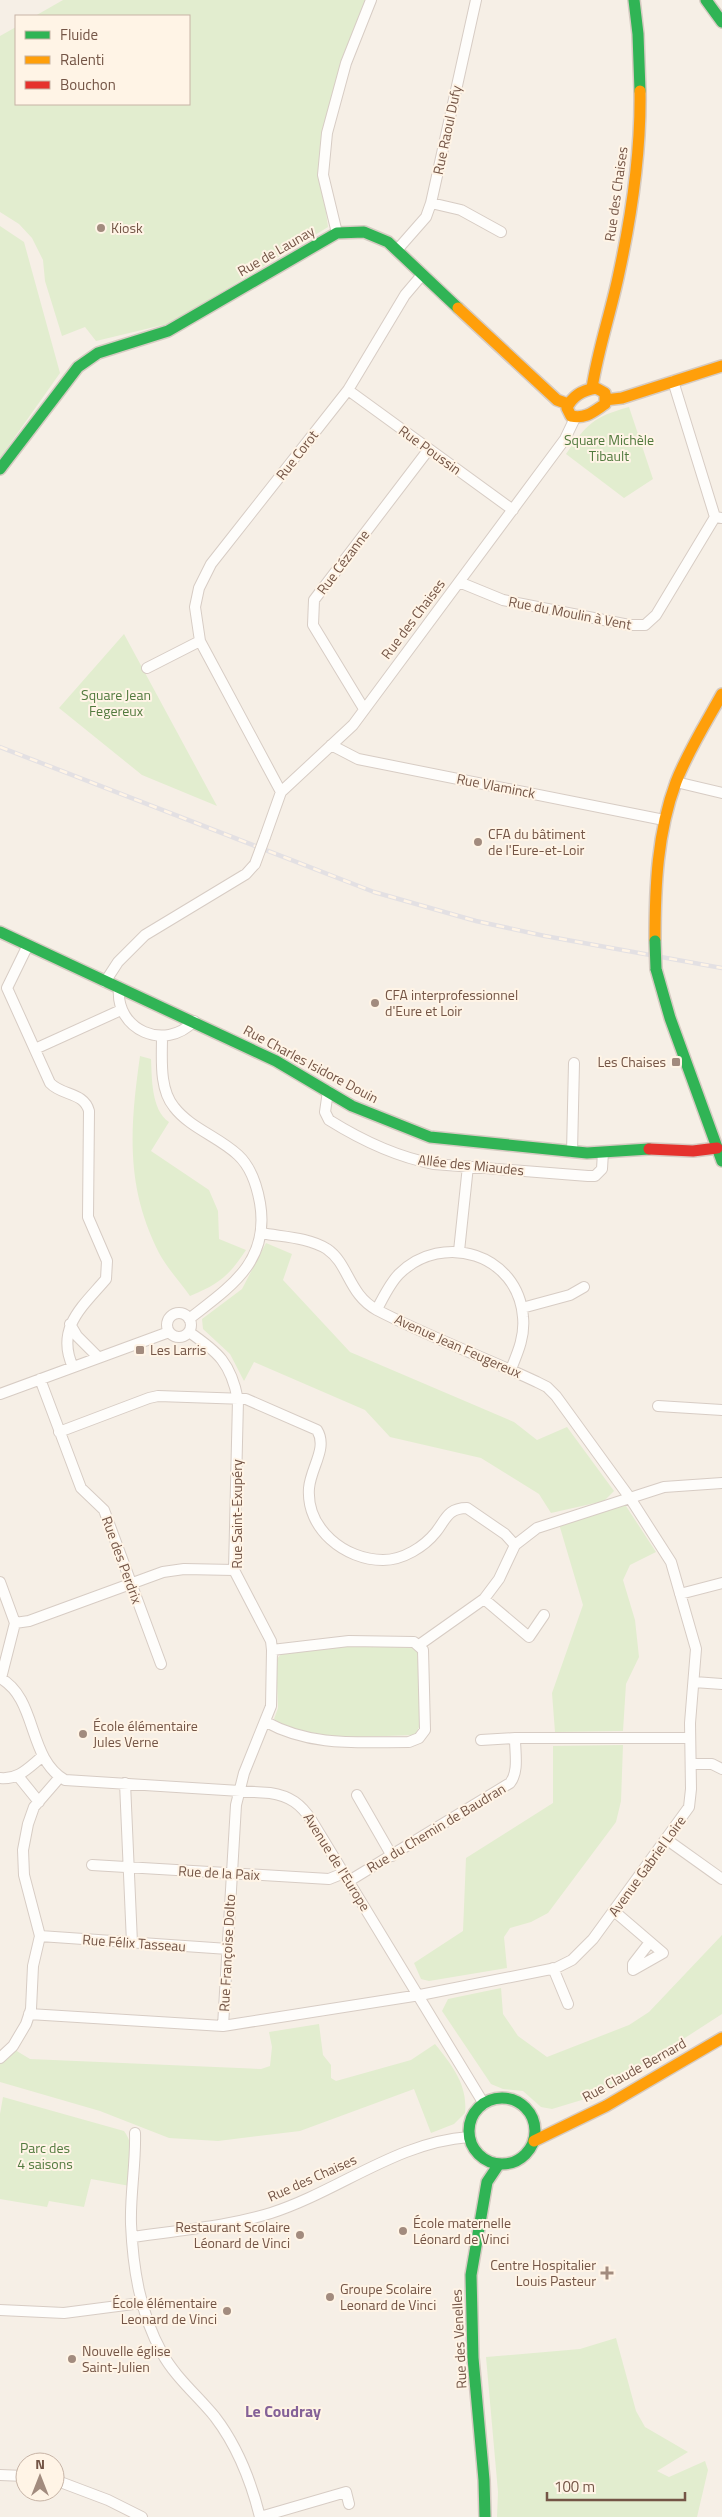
<svg xmlns="http://www.w3.org/2000/svg" width="722" height="2517" viewBox="0 0 722 2517" font-family="'Titillium Web',sans-serif">
<rect width="100%" height="100%" fill="#f6efe6"/>
<path fill="#e2edcf" d="M63,0H368L319,160L328,227L171,323L96,341L85,327L62,336L45,281L43,260L32,238L19,224L0,212V36L16,27V104H189V16H35Z
M0,226L24,242L60,373L0,458Z
M629,407L653,479L624,498L566,454C587,424 593,417 629,407Z
M124,634L217,806L142,775L59,708Z
M140,1056L151,1059C152,1077 151,1110 169,1122L151,1151L209,1190L218,1211L219,1239L246,1250C229,1276 219,1284 190,1296C180,1282 167,1268 159,1253C125,1186 130,1127 140,1056Z
M266,1243L292,1254L283,1280L350,1352L514,1422L537,1440L567,1427L614,1491L604,1501L551,1513L539,1494L481,1458L390,1437L365,1410L254,1362L244,1381L230,1354L203,1329L202,1319L242,1289Z
M624,1503L656,1552L630,1565L623,1580L635,1620L639,1657L626,1684L623,1731L555,1732L552,1693L583,1605L559,1524Z
M345,1646H412L419,1653L421,1723L415,1735L328,1738L290,1731L274,1719L278,1708L276,1660L282,1653Z
M623,1745L621,1801L616,1822L548,1913L531,1922L510,1928L504,1937L507,1968L429,1981L421,1979L414,1963L463,1931L466,1858L553,1803V1746Z
M722,1935V2014L595,2096L552,2109L541,2107L523,2091L503,2089L491,2084L442,2011L448,1999L501,1988L503,2014L518,2036L547,2057L629,2025L649,2012Z
M319,2024L323,2055L331,2065V2078L336,2081L411,2060L435,2044C452,2065 468,2085 465,2113L454,2124L431,2133L414,2089L300,2131L218,2141L169,2138L100,2111L0,2082V2064L15,2050L30,2059L261,2069L270,2066L272,2047L269,2032Z
M3,2097L124,2131C136,2147 132,2168 130,2186L91,2179L84,2207L49,2201L47,2207L0,2199V2114Z
M616,2338L636,2411L645,2427L688,2452L657,2471L669,2477L705,2461L708,2470L697,2517H497L498,2492L486,2357L580,2349Z"/>
<g fill="none" stroke-linecap="round" stroke-linejoin="round">
<g stroke="#d7ccc4" stroke-width="12">
<path id="street" d="M431,203L461,210L501,232
M337,233L323,175L327,133L346,63L371,0
M397,250L426,217L431,203L476,0
M673,381L715,517L722,518
M348,390L513,510
M459,582L503,600L629,625H645L656,615L715,517
M147,668L200,641
M364,709L313,625L314,600L429,449
M331,745L358,759L664,820
M676,782L722,793
M281,792L200,641L195,607L199,588L211,564L348,390L405,295L422,275
M265,837L281,792L353,725L565,439L575,418
M105,982L118,962L145,935L246,874L255,864
M7,988L50,1083C62,1096 84,1092 89,1111L88,1217L107,1261L106,1279C83,1306 55,1328 73,1367
M7,988L28,945
M119,988C115,1030 165,1052 194,1021
M162,1037C162,1058 159,1089 174,1107C190,1128 219,1137 238,1155C251,1167 257,1186 260,1203C270,1262 230,1287 189,1319
M35,1049L121,1010
M328,1091L325,1112L329,1120C361,1140 397,1157 434,1164L588,1176H595L602,1169L603,1152
M572,1152L574,1063
M459,1251L468,1166
M522,1308L570,1295L584,1287
M377,1309C383,1298 390,1283 399,1274C443,1231 518,1254 523,1317C525,1336 518,1352 511,1369
M167 1325a12 12 0 1 1 24 0a12 12 0 1 1-24 0Z
M70,1324L77,1336L98,1357
M189,1332C218,1352 231,1363 238,1400L234,1570L271,1641L272,1650L271,1706L244,1773L236,1805L223,2026
M40,1379L81,1488L104,1510L161,1664
M0,1394L169,1332
M658,1406L722,1410
M59,1432L149,1398L158,1396L246,1399L317,1430C328,1448 311,1467 309,1488C306,1529 345,1560 383,1560C403,1560 424,1547 436,1532C446,1519 448,1508 467,1508L505,1534L515,1545
M0,1582L15,1623L1,1678
M680,1594L722,1583
M484,1599L529,1637L544,1615
M15,1623L29,1621L163,1572L184,1569L234,1570
M419,1645L484,1599L499,1579L515,1545L537,1528L664,1487L722,1483
M0,1678C38,1699 27,1758 65,1780L270,1793C290,1796 301,1804 312,1821L484,2104
M694,1682L722,1684
M266,1722C311,1747 359,1742 409,1742L419,1738L425,1730L423,1650L414,1642L349,1641L272,1650
M481,1740L515,1738
M691,1764H712L722,1769
M18,1776L39,1802
M0,1778C19,1780 29,1767 43,1756
M125,1783L132,1943
M357,1795L392,1856
M666,1839L722,1879
M92,1865L329,1879L344,1873
M349,1881L510,1783C519,1772 515,1753 515,1738H690
M614,1911L663,1953L633,1970V1964L650,1942
M40,1936L228,1949
M553,1968L568,2004
M29,2014L223,2026L420,1995L556,1968L572,1960L593,1939L689,1807L691,1789L690,1723L696,1649L671,1562L630,1498L556,1396L547,1387L537,1382C484,1357 429,1337 377,1310C348,1294 349,1264 327,1249C308,1237 282,1237 261,1233
M0,2058L13,2046L26,2024L31,2009L33,1966L40,1936L24,1875L23,1850L28,1824L34,1807L60,1777
M135,2133C136,2164 130,2194 131,2224C133,2269 140,2313 162,2353C175,2377 198,2396 215,2417C238,2447 251,2481 260,2517
M133,2237C179,2230 226,2227 271,2213C339,2191 397,2142 469,2137
M0,2310L64,2313L141,2303
M0,2475L25,2476
M55,2480L108,2500L142,2517
M260,2517L346,2492L349,2504"/>
</g>
<g stroke="#d6cbc2" stroke-width="14">
<path id="fast" d="M634,0L638,34L640,91
M706,0L722,22
M0,469L78,367L98,353L168,331L337,233L364,232L388,242L458,308
M0,932L276,1061L352,1106L430,1137L587,1153L649,1149
M656,969L670,1018L722,1161
M469 2131a33 33 0 1 1 66 0a33 33 0 1 1-66 0Z
M485,2517L484,2480L473,2358L471,2275L487,2182L499,2164"/>
</g>
<g stroke="#d6cbc2" stroke-width="14">
<path id="slow" d="M458,308L557,400L568,404
M592,388C598,349 611,312 619,273C632,213 641,152 640,91
M596,388L605,393V404C593,412 586,419 571,416L567,408C572,396 583,390 596,388Z
M605,400L622,398L722,366
M655,941C655,887 657,833 676,782C688,751 706,723 722,694
M534,2141L606,2106L722,2038"/>
</g>
<g stroke="#d6cbc2" stroke-width="14">
<path id="jam" d="M649,1149L693,1151L717,1148"/>
</g>
<use href="#street" stroke="#fefdfb" stroke-width="10"/>
<use href="#fast" stroke="#30b455" stroke-width="11"/>
<use href="#slow" stroke="#ff9f0a" stroke-width="11"/>
<use href="#jam" stroke="#e5322d" stroke-width="11"/>
<g stroke="#e3e0e3" stroke-width="4.5">
<path id="rail" d="M0,747L374,892L476,921L545,936L722,968"/>
</g>
<use href="#rail" stroke="#fff4e6" stroke-width="2.5" stroke-dasharray="8" stroke-linecap="butt"/>
<g stroke="#d7ccc4" stroke-width="12" stroke-linecap="butt">
<path id="street-bridge" d="M255,864L265,837"/>
</g>
<g stroke="#d6cbc2" stroke-width="14" stroke-linecap="butt">
<path id="fast-bridge" d="M655,941L656,969"/>
</g>
<use href="#street-bridge" stroke="#fefdfb" stroke-width="10"/>
<use href="#fast-bridge" stroke="#30b455" stroke-width="11"/>
</g>
<g fill="#a28b7e" stroke="#fff4e6" stroke-width="2">
<circle cx="101" cy="228" r="5"/>
<circle cx="478" cy="842" r="5"/>
<circle cx="375" cy="1003" r="5"/>
<rect x="671" y="1057" width="10" height="10" rx="2.5"/>
<rect x="135" y="1345" width="10" height="10" rx="2.5"/>
<circle cx="83" cy="1734" r="5"/>
<circle cx="403" cy="2231" r="5"/>
<circle cx="300" cy="2235" r="5"/>
<path d="M604.5 2265.5h5v5h5v5h-5v5h-5v-5h-5v-5h5z"/>
<circle cx="330" cy="2297" r="5"/>
<circle cx="227" cy="2311" r="5"/>
<circle cx="72" cy="2359" r="5"/>
</g>
<g text-anchor="middle" stroke-width="4" stroke-linejoin="round" paint-order="stroke">
<g font-size="14" fill="#745546" stroke="#fff4e6">
<text transform="translate(447 130) rotate(-78)" y="5">Rue Raoul Dufy</text>
<text transform="translate(616 194) rotate(-82)" y="5">Rue des Chaises</text>
<text transform="translate(276 251) rotate(-30)" y="5">Rue de Launay</text>
<text transform="translate(430 450) rotate(36)" y="5">Rue Poussin</text>
<text transform="translate(297 455) rotate(-52)" y="5">Rue Corot</text>
<text transform="translate(343 562) rotate(-53)" y="5">Rue Cézanne</text>
<text transform="translate(570 613) rotate(11)" y="5">Rue du Moulin à Vent</text>
<text transform="translate(413 619) rotate(-53)" y="5">Rue des Chaises</text>
<text transform="translate(496 786) rotate(11)" y="5">Rue Vlaminck</text>
<text transform="translate(311 1064) rotate(28)" y="5">Rue Charles Isidore Douin</text>
<text transform="translate(471 1165) rotate(6)" y="5">Allée des Miaudes</text>
<text transform="translate(458 1346) rotate(24)" y="5">Avenue Jean Feugereux</text>
<text transform="translate(237 1514) rotate(-90)" y="5">Rue Saint-Exupéry</text>
<text transform="translate(122 1560) rotate(70)" y="5">Rue des Perdrix</text>
<text transform="translate(436 1828) rotate(-31)" y="5">Rue du Chemin de Baudran</text>
<text transform="translate(337 1862) rotate(58)" y="5">Avenue de l'Europe</text>
<text transform="translate(647 1866) rotate(-54)" y="5">Avenue Gabriel Loire</text>
<text transform="translate(219 1873) rotate(3)" y="5">Rue de la Paix</text>
<text transform="translate(134 1943) rotate(4)" y="5">Rue Félix Tasseau</text>
<text transform="translate(227 1953) rotate(-87)" y="5">Rue Françoise Dolto</text>
<text transform="translate(634 2070) rotate(-29)" y="5">Rue Claude Bernard</text>
<text transform="translate(312 2178) rotate(-24)" y="5">Rue des Chaises</text>
<text transform="translate(459 2339) rotate(-93)" y="5">Rue des Venelles</text>
</g>
<g font-size="14" fill="#745546" stroke="#fff4e6" text-anchor="start">
<text x="111" y="233">Kiosk</text>
<text x="488" y="839">CFA du bâtiment<tspan x="488" dy="16">de l'Eure-et-Loir</tspan></text>
<text x="385" y="1000">CFA interprofessionnel<tspan x="385" dy="16">d'Eure et Loir</tspan></text>
<text x="666" y="1067" text-anchor="end">Les Chaises</text>
<text x="150" y="1355">Les Larris</text>
<text x="93" y="1731">École élémentaire<tspan x="93" dy="16">Jules Verne</tspan></text>
<text x="413" y="2228">École maternelle<tspan x="413" dy="16">Léonard de Vinci</tspan></text>
<text x="290" y="2232" text-anchor="end">Restaurant Scolaire<tspan x="290" dy="16">Léonard de Vinci</tspan></text>
<text x="596" y="2270" text-anchor="end">Centre Hospitalier<tspan x="596" dy="16">Louis Pasteur</tspan></text>
<text x="340" y="2294">Groupe Scolaire<tspan x="340" dy="16">Leonard de Vinci</tspan></text>
<text x="217" y="2308" text-anchor="end">École élémentaire<tspan x="217" dy="16">Leonard de Vinci</tspan></text>
<text x="82" y="2356">Nouvelle église<tspan x="82" dy="16">Saint-Julien</tspan></text>
</g>
<g font-size="14" fill="#527a3e" stroke="#fff4e6">
<text x="609" y="445">Square Michèle<tspan x="609" dy="16">Tibault</tspan></text>
<text x="116" y="700">Square Jean<tspan x="116" dy="16">Fegereux</tspan></text>
<text x="45" y="2153">Parc des<tspan x="45" dy="16">4 saisons</tspan></text>
</g>
<g font-size="16" font-weight="bold" fill="#846198" stroke="#fff4e6">
<text x="283" y="2417">Le Coudray</text>
</g>
</g>
<rect x="15" y="15" width="175" height="90" fill="#fff4e6" stroke="#c7b4a6"/>
<rect x="25" y="31" width="25" height="8" fill="#30b455" stroke="#c7b4a6"/>
<text x="60" y="40" font-size="15" fill="#745546">Fluide</text>
<rect x="25" y="56" width="25" height="8" fill="#ff9f0a" stroke="#c7b4a6"/>
<text x="60" y="65" font-size="15" fill="#745546">Ralenti</text>
<rect x="25" y="81" width="25" height="8" fill="#e5322d" stroke="#c7b4a6"/>
<text x="60" y="90" font-size="15" fill="#745546">Bouchon</text>
<g transform="translate(40 2477)"><circle r="24" fill="#fff4e6" stroke="#c7b4a6"/>
<path d="M0-4L9 19L0 12L-9 19Z" fill="#a28b7e"/>
<text y="-8" font-size="14" font-weight="bold" text-anchor="middle" fill="#745546">N</text>
</g>
<path d="M547 2492v8h138v-8" fill="none" stroke="#745546" stroke-width="2.5"/>
<text x="554" y="2492" font-size="15" fill="#745546" stroke="#fff4e6" stroke-width="4" paint-order="stroke">100 m</text>
</svg>
